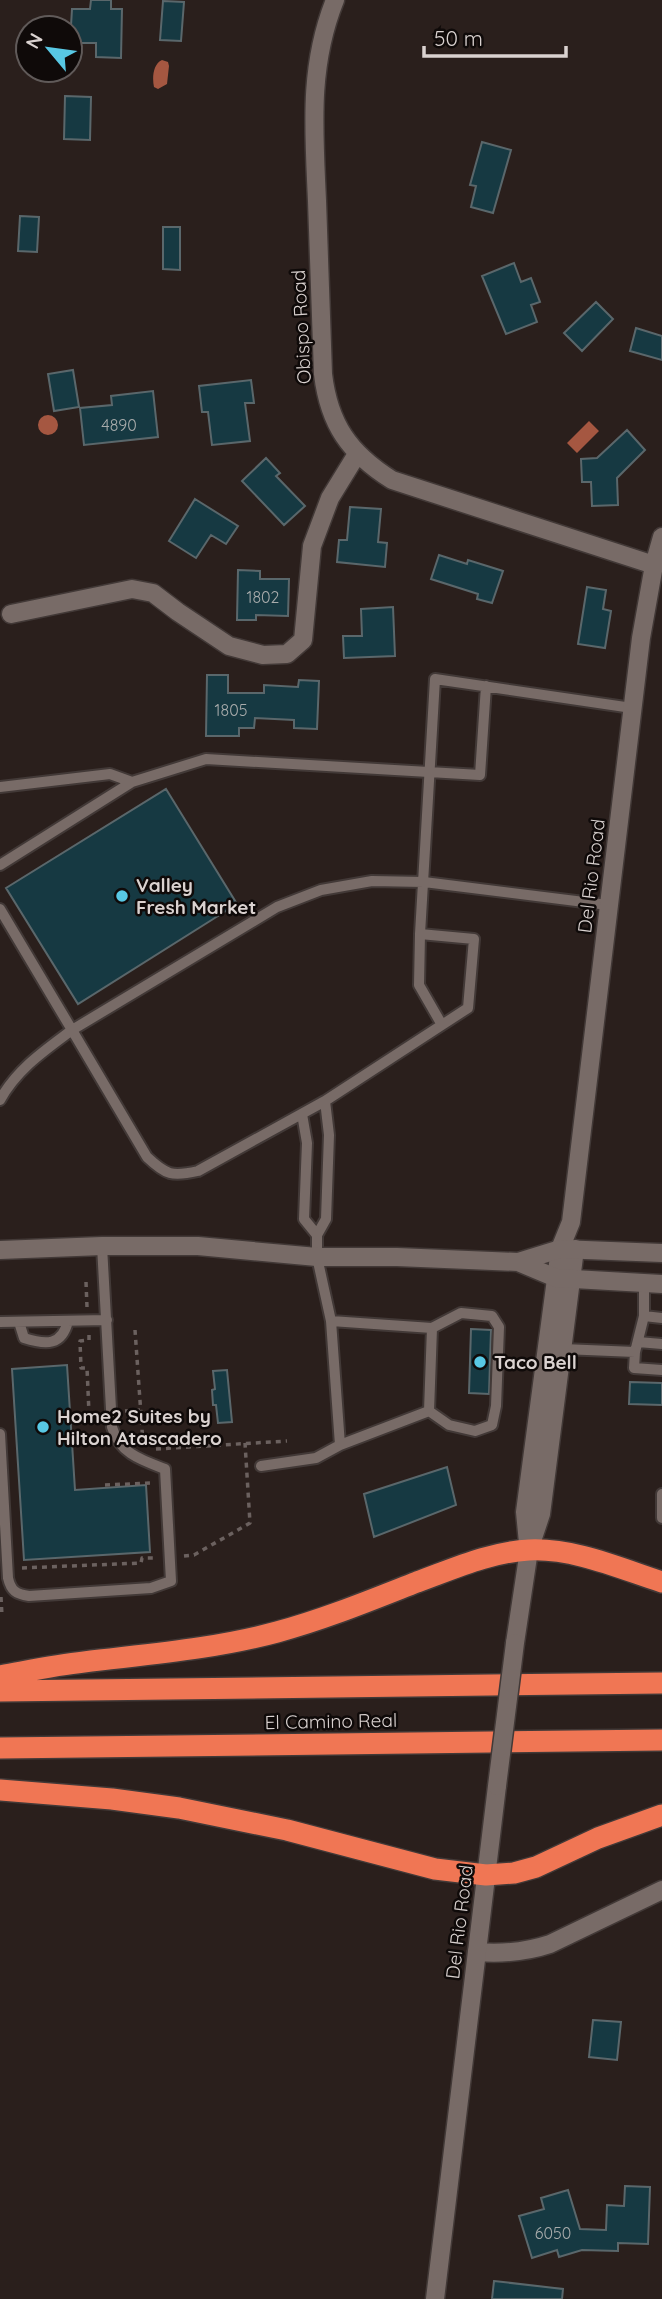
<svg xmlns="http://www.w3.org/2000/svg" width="662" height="2299" viewBox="0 0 662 2299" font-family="Quicksand,sans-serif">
<rect width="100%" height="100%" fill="#2a1f1c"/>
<path fill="#a55741" d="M162,60L168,62L169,66L167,84L158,89L154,87C152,78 153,64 162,60Z
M38 425a10 10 0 1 1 20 0a10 10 0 1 1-20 0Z
M589,421L599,431L577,453L567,443Z"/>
<path fill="#163942" stroke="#5a676b" stroke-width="2" d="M91,0H111V9H122L121,58L96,57V43H70L72,9H90Z
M163,1L184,2L181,41L160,40Z
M65,96L91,97L90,140L64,139Z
M482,142L511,150L493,213L471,207L476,186L470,185Z
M20,216L39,217L37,252L18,251Z
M163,227H180V270L163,269Z
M514,263L521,282L531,278L540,302L531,305L537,322L506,334L482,276Z
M596,302L613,319L582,351L564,333Z
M636,328L662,336V360L630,351Z
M73,370L79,407L54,411L48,374Z
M251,380L254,403H245L250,441L212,445L208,412H202L199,386Z
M153,391L158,437L84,445L80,408L112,405L111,396Z
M627,430L645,450L617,478L618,505L592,506L591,482H582L581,459L597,458Z
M266,458L280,473L276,476L305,506L284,525L242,481Z
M195,499L238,526L226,544L211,535L196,558L169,541Z
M350,507L381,509L378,542L387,543L385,567L337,562L339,540H347Z
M439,555L467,564L468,560L503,571L492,603L477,599L478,594L431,579Z
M238,570L260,571V579H289L288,616L256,615V620H237Z
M587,587L606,590L603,609L611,611L605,648L578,644Z
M393,607L395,656L344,658L343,636H362L361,609Z
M207,675H228V693H264V685L298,687L299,680L319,681L317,729L294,728V720L255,718L254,728H239V736H206Z
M166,789L237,904L78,1004L6,888Z
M471,1329L491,1330L489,1394L469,1393Z
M67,1365L75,1490L146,1485L150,1552L24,1560L12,1369Z
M227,1370L232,1422L218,1423L216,1405H213L212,1390L215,1389L213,1371Z
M630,1382L662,1383V1405L629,1404Z
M447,1467L456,1505L374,1537L364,1494Z
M593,2020L621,2022L617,2060L589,2057Z
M625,2186L650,2187L648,2244L618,2243V2251L582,2250L559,2257L557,2250L532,2258L519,2216L544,2209L541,2198L568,2190L580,2229L606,2230L607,2205L624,2206Z
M494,2281L563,2289L562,2299H492Z"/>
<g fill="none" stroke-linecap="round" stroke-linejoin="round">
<g stroke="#423937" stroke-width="14">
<path id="service" d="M0,787L110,774L132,782L206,759L480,775L486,686
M0,865L132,782
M0,909L72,1030C44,1051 17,1069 0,1100
M420,934L435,679L632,708
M442,1025L419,985L420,934L474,939L468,1008L325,1101L198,1171C172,1177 166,1175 147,1157L72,1030L277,907L321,890L372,881L424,882L608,905
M325,1101L329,1135L326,1219L317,1235V1257L331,1321L340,1445L429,1411L432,1328L331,1321
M302,1114L307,1143L304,1219L317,1235
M644,1316L662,1318
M0,1322L107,1320
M19,1322L24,1338C46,1345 62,1346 68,1321
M638,1342L662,1344
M563,1349L635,1352L634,1368L662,1370
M635,1352L644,1316V1283
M429,1411L449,1425L475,1431L492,1425L496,1406L499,1327L492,1316L461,1313L432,1328
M0,1434L8,1578C11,1591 16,1594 29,1596L151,1588L171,1581L165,1469C141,1460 119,1453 112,1427L102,1246
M261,1466L316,1458L340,1445
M662,1494V1518"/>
</g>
<g stroke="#423937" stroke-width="21">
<path id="minor" d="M335,0C308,67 314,131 317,201C319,259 321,316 323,374C329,424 349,453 392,480L654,565
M11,614L132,589L153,593L178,612L229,646L263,655L287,654L303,640L312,546L330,498L357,454
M560,1249L571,1222L641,638L654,565L662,537
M477,1952C503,1954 526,1952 550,1944L662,1890"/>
</g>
<g stroke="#423937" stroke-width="21">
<path id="tertiary" d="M528,1543L525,1512L560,1249
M515,1643L529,1550L541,1514L575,1249
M435,2299L497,1786"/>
</g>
<g stroke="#423937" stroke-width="21">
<path id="secondary" d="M0,1250L102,1246H198L317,1257H397L518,1262L560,1249L662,1253
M518,1262L556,1278L662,1284"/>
</g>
<g stroke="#423937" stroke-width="24">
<path id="motorway" d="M0,1676C28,1671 56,1665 84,1662C149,1654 214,1649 277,1632C325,1619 371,1600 417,1582C453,1569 490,1552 529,1550C574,1548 619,1568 662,1582
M0,1691L662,1683
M0,1748L662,1740
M0,1790L112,1799L179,1808L287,1830L435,1869L486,1875L514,1873L536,1867L598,1838L662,1815"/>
</g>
<path stroke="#6b615f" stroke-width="3.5" stroke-dasharray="5 5" stroke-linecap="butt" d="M86,1282L87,1307
M135,1330L143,1443
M89,1335V1340L80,1341L81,1368H87L89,1413H96
M125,1411L141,1410
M156,1449L287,1441
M105,1485L152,1483
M184,1556L194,1555L250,1523L245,1443
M22,1568L141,1563L142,1558H156
M1,1597L2,1616"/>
<use href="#service" stroke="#786b67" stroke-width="10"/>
<use href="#minor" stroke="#786b67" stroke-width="18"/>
<use href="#tertiary" stroke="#786b67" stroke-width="18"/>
<use href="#secondary" stroke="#786b67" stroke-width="18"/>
<use href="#motorway" stroke="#f07654" stroke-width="21"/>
<g stroke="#423937" stroke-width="21" stroke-linecap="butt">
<path id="tertiary-bridge" d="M497,1786L515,1643"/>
</g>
<use href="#tertiary-bridge" stroke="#786b67" stroke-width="18"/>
</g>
<g fill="#58c8e4" stroke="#0f0a09" stroke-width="2.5">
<circle cx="122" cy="896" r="7"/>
<circle cx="480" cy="1362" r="7"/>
<circle cx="43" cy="1427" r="7"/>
</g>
<g text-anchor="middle" stroke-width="5" stroke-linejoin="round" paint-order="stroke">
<g font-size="16" fill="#a9acac">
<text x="119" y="431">4890</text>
<text x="263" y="603">1802</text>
<text x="231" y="716">1805</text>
<text x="553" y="2239">6050</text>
</g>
<g font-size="19" fill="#dad2d0" stroke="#0f0a09">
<text transform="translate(301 327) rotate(-93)" y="7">Obispo Road</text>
<text transform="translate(591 876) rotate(-83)" y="7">Del Rio Road</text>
<text transform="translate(331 1721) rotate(-1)" y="7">El Camino Real</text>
<text transform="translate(459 1922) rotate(-83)" y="7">Del Rio Road</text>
</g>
<g font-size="19" font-weight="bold" fill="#dad2d0" stroke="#0f0a09" text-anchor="start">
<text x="136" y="892">Valley<tspan x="136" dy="22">Fresh Market</tspan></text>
<text x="494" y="1369">Taco Bell</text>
<text x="57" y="1423">Home2 Suites by<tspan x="57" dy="22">Hilton Atascadero</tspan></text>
</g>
</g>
<g transform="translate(49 49) rotate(299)"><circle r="33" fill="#0f0a09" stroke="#605a59" stroke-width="2"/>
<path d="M0-5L12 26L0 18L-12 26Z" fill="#58c8e4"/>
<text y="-10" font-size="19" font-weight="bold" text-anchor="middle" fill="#dad2d0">N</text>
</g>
<path d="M424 46v10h142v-10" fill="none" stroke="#dad2d0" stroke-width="3.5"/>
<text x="434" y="46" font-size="21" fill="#dad2d0" stroke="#0f0a09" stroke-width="5" paint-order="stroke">50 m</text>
</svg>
